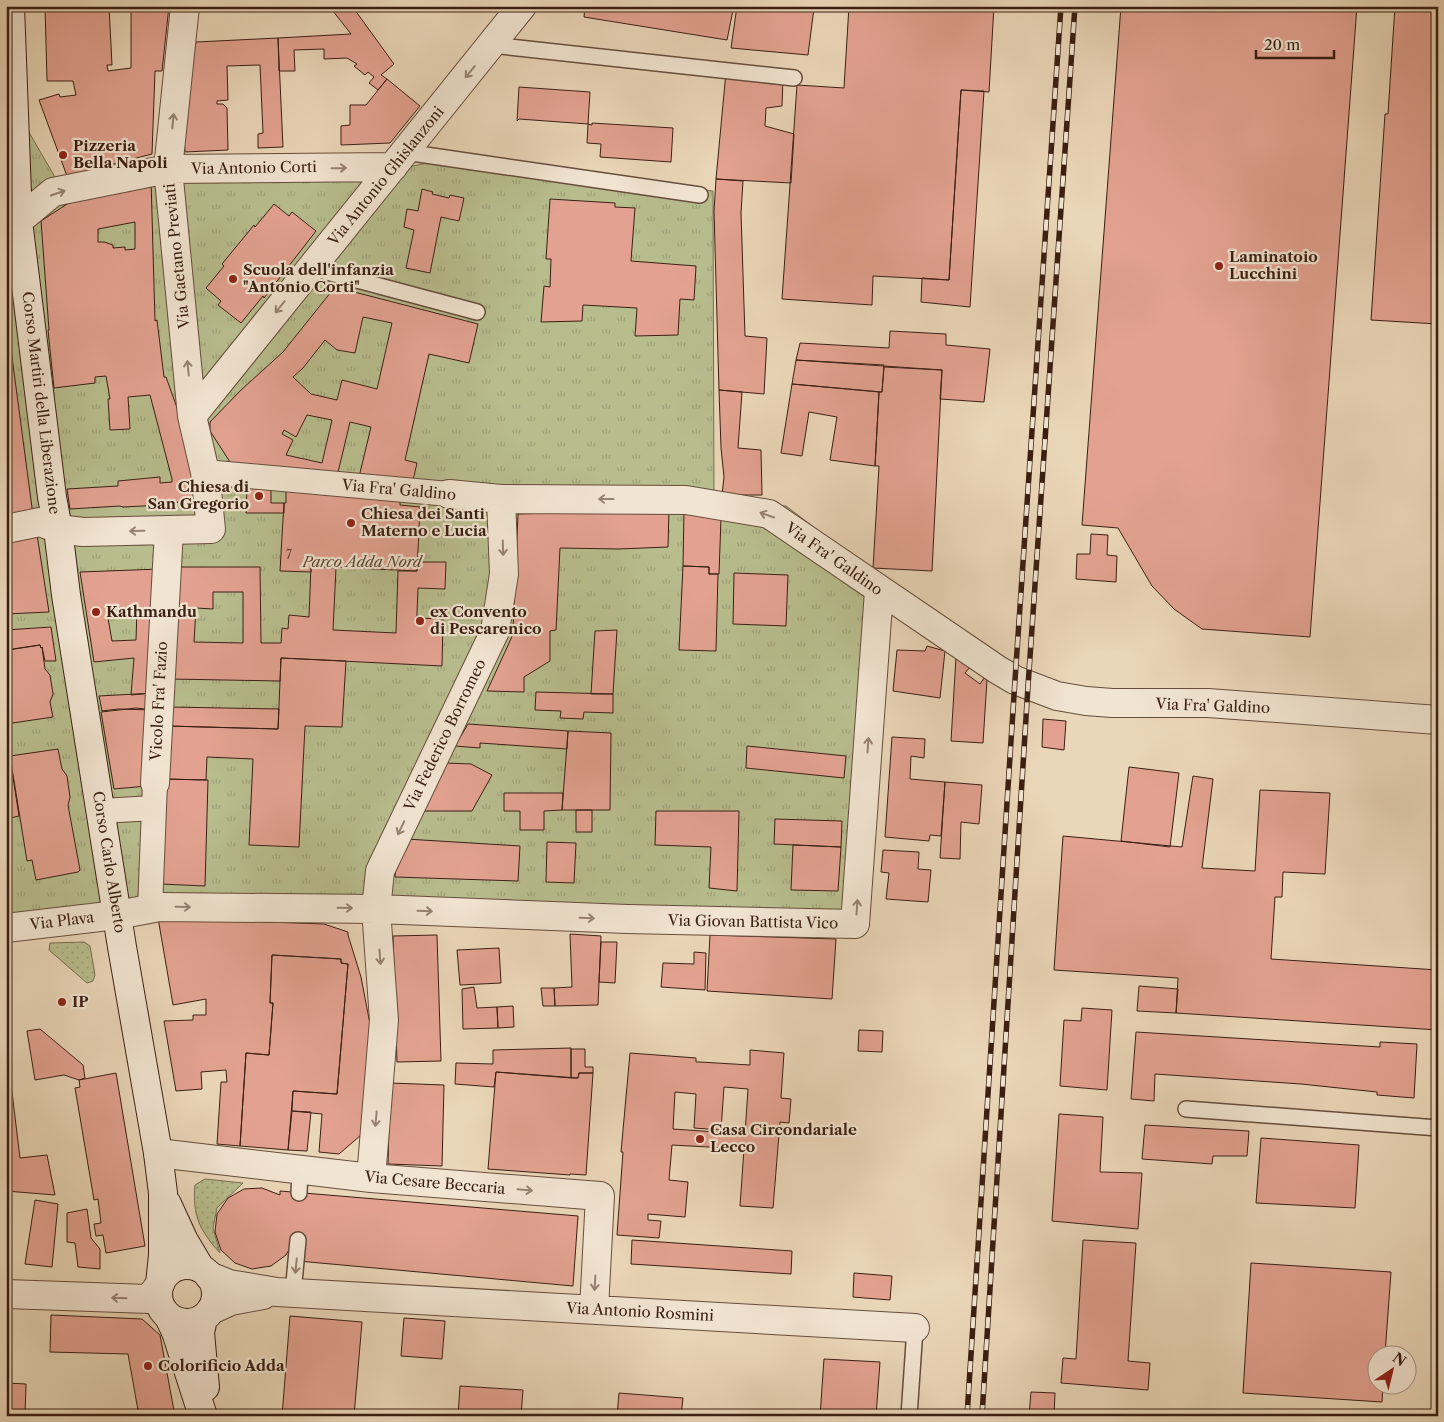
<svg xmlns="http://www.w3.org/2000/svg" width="1444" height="1422" viewBox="0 0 1444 1422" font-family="'Libre Caslon Text',serif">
<defs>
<pattern id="grass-dots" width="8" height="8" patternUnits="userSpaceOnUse" patternTransform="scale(1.25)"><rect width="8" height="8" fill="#b8bd8e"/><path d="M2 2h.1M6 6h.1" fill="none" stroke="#9fa279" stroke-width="1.8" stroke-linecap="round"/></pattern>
<pattern id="park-tufts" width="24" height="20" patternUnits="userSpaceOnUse" patternTransform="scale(1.25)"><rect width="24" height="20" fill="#b8bd8e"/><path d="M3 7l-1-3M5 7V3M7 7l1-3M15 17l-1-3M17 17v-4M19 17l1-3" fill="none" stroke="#9fa279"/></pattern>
</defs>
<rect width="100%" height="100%" fill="#ead6b8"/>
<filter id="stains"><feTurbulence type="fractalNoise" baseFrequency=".004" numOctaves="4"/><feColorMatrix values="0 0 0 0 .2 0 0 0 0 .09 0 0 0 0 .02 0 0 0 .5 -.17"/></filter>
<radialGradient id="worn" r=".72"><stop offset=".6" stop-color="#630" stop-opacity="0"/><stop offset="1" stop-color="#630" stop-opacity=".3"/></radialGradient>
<path fill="url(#grass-dots)" stroke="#796e50" d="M84,942L90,946L95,975L93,981L87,983L49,950L50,943Z
M205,1179L243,1183L217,1208L213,1228L220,1253C200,1231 192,1215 195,1185Z"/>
<path fill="url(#park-tufts)" stroke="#796e50" d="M6,6L19,115L67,198L170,165L372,174L438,161L713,191L714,501L786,506L885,581L869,926L68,914L6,922Z"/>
<path fill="#e3a291" stroke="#3a1f12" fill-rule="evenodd" d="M45,6H109L112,65H107L108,71L131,68V6H169L162,71H155L152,154L67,176L39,100L59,94L60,97L76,95L73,81H47Z
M329,6H352L394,64L381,75L387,79L378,90L369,83L374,77L368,72L365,75L354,66L357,64L347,58L324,59V49L294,50L295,71H279L278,38L351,34Z
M585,6H705L733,10L727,40L584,17Z
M737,6L814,8L808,55L731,48Z
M849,6H994L989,92L961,90L949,280L873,276L872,305L782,299L797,85L844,88Z
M1121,6H1357L1310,637L1202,629L1174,609L1152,586L1118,528L1082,525Z
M1395,6H1438V324L1371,320L1385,114H1388Z
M278,38L283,147L258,148V134L263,133L260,65L227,66L228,100L217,101V104H223L227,108L228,150L185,152L182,106L196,42Z
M726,72L783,78L782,106L766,108L765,126L794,134L791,183L716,179Z
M387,79L420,106L390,143L341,145V126L350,125V105H366Z
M519,87L590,92L588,124L519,119L517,121Z
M961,90L984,91L970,307L921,302L922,278L949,280Z
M592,123L673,128L671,162L600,157L601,144L587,143L588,124L592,125Z
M151,179L155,321L157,320L164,377H166L181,419L198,501L162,503V505L123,507L120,506L70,509L67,489L118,486V481L160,477V483L172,482V479L150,395L128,397L130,429L110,430L108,399H110L106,376L95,377V383L54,388L48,330H49L41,221L81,195ZM135,222V249L125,250V247L113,248V245L104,242H98V229Z
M716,179L743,181L741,213L745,336L767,338L764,394L719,390L714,211Z
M422,189L433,192L432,194L449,198L450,195L464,198L459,221L441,217L430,273L406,268L414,230L404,227L407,209L418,211Z
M550,199L615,203V207L635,208L631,261L696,266L694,300L680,299L678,335L635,336L637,308L583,305L582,321L541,322L544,286L550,287L551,259H546Z
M274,204L289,216L292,212L316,231L264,298L263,296L241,323L218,305L221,301L206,288L224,266L222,264L254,225L255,227Z
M335,287L478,324L469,363L429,354L405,460L417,463L411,489L359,477L371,427L350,422L335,485L243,467L230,462L210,431V422L241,390L283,352ZM363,317L392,323L377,389L342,380L337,400L311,394L293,377L303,368L325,340L337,350L355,353ZM307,415L332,420L322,463L286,455L293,440L282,434L284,430L296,437Z
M6,312L33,515L6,522Z
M890,331L946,334V345L990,349L984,402L940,399L942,370L796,360L800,343L889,348Z
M796,360L884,365L882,392L792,384Z
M884,367L942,370L932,571L873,568L879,466H875L879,392H882Z
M792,384L879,392L875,466L830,460L837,417L809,412L802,456L781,453Z
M719,390L742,392L738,448L761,450L762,495H722L724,477L721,448Z
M247,488L271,489V503H284V513H246Z
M286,489L400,499V505L420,507L417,571L311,566V572L280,571L284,503H286Z
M669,509L668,547L619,549L560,548L556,630L550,631V661L524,677V692L487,691L515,630H513L518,514Z
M684,511L721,518L719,574H709V567L683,566Z
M36,528L49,612L6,614V537Z
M1091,534L1108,535L1107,555L1117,556L1116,582L1076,579L1077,554H1090Z
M418,562H446L445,589L418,588L417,613V618L443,619L442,666L281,658L280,681L170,679L176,567H260L261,643H281L282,628L288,629L289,615L309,617L311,566L336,568L333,630L396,633L398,571H417ZM213,592H243V643L194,642L196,608L213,609Z
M683,566L709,567V574H718L716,651L679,650Z
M160,569L154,693L131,695L134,658L94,662L80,572ZM106,607L137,608L136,640L112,641Z
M734,573L788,575L786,626L733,624Z
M51,627L56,661H45L42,647L41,648L40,645L8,650L6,630Z
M617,630L613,694H591L595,631Z
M40,645L41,648L42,647L45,669L50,675L53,694L50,702L53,717L6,724V650Z
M927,646L945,651L940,698L893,691L897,650L925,651Z
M956,657L970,667L965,673L980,684L984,678L987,680L983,743L951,741Z
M281,658L346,661L342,727L305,726L299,847L249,845L253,759L207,757L206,780L164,779L167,726L278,729Z
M536,692L613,694V713L584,712L583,719L560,718L561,711L535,710Z
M154,693L153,710L118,709L102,711L99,696Z
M169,707L279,709L278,729L167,726Z
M136,708L153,710L147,786L114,789L101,712Z
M1043,719L1066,721L1064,750L1042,747Z
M468,724L568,731L567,749L480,743V748L455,746Z
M568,731L611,733L610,810H562Z
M892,737L925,739L924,758L911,756L910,779L945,782L941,836L930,835L929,841L885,837Z
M747,746L846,756L844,778L746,768Z
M58,749L62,769L67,776L70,797L68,805L80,870L78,872L36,880L32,860L27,861L10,756Z
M446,763L471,764L492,775L472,811H421Z
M1129,767L1179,773L1170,847L1121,841Z
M12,771L19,816L6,819V772Z
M1193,776L1213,779L1202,868L1255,871L1260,790L1330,793L1325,874L1283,872L1282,897H1275L1271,959L1438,970V1030L1176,1013L1178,978L1054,970L1063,836L1182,847Z
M164,779L208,780L205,886L161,884Z
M945,782L982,785L979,824L961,822L960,859L940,858Z
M504,793H563L562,810L544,811V830H520V811H504Z
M576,810H592V832H576Z
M656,811H739L737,891L709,888L711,847L655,845Z
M775,819L842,821L841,847L774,844Z
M406,839L520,846L518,881L395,877L397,854Z
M547,842L576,843L574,883L546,882Z
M793,845L841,847L838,891L791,890Z
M883,850L919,852L918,869L931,870L928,902L886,899L889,873L881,872Z
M158,918L324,924L348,932V935L361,977L370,1024L361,1135L339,1154L319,1152L322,1114L292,1111L293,1091L337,1094L348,964L341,963V959L272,955L270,1003H273L269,1055L246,1053L240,1146L217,1144L221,1082H227L226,1070L201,1072L202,1089L176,1091L164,1021L193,1020V1015H206V999L173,1005Z
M570,934L601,936L598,1005L555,1006L554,988L572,987Z
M437,935L441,1061L397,1062L393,936Z
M710,935L836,939L832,999L707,991Z
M601,942H617L615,983L599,982Z
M499,948L501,983L460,985L457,950Z
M694,952L706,953L705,990L661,987L663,963L694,964Z
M272,955L341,959V963L348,964L337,1094L293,1091L288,1150L240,1146L246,1053L269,1055L273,1003H270Z
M1139,986L1178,989L1176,1013L1137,1011Z
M474,987L477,1008L497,1007L498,1028L463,1029L462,989Z
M541,988H554L555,1006H543Z
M513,1006L514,1027L498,1028L497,1007Z
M1082,1008L1112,1010L1107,1090L1060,1086L1064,1020L1081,1021Z
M40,1029L83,1065L85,1078L79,1080L64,1075L35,1080L27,1031Z
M859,1030L883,1031L882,1052L858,1051Z
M1136,1032L1380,1047V1042L1417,1044L1414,1098L1377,1095V1092L1301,1084L1155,1074L1154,1101L1131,1099Z
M6,1043L20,1158L47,1155L55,1195L6,1191Z
M571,1048V1078L496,1072L494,1087L455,1084L456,1063L493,1064V1050Z
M571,1049H585V1067H593V1073H579L578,1078H571Z
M750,1050L784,1053L781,1098L791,1099L789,1123L780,1122L773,1208L740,1206L744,1149L672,1145L669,1180L688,1182L685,1217L648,1214V1220L661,1221L659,1238L617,1235L623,1152H621L630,1053L696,1058V1062H700L750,1065ZM724,1087L748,1089L745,1134L673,1129L675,1092L696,1094L694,1128L721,1130Z
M496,1072L578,1078L579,1073H593L586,1175L570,1174V1175L488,1169Z
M116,1073L145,1246L106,1253L103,1235L96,1236L94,1224L101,1223L98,1199L94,1200L75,1088L80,1087L79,1080Z
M390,1083L444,1085L442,1166L388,1164Z
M292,1111L311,1112L307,1151L288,1150Z
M1059,1114L1103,1117L1100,1172L1142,1173L1138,1229L1052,1221Z
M1145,1125L1249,1131L1247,1156H1213L1212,1164L1142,1159Z
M1261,1138L1359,1145L1355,1208L1256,1203Z
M262,1188L280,1195V1191L578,1216L573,1286L298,1261L295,1239L286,1255L271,1266L252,1269L235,1263L221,1250L215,1232L217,1214L228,1198L244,1189Z
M35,1200L58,1204L52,1267L25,1264Z
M87,1209L91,1238L100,1249V1269L78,1267L75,1243L67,1242V1213Z
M632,1240L792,1251L791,1274L631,1264Z
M1083,1240L1136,1243L1128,1361L1150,1363L1148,1390L1061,1383L1063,1358L1076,1359Z
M1251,1263L1391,1272L1385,1354H1376V1384H1383L1382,1402L1243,1393Z
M854,1273L892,1276L890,1300L853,1297Z
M51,1315L142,1319L160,1335L175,1416H139L128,1354L50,1352Z
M290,1316L362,1322L354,1416H282Z
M404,1318L445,1321L442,1359L401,1356Z
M824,1359L880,1362L876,1416H820Z
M6,1383L26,1384L25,1416H6Z
M460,1386L523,1390L521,1416H398V1411L458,1416Z
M1031,1392L1055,1393L1054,1416H1029Z
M619,1393L683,1398L681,1416H617Z"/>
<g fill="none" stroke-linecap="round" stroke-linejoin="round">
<g stroke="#664d3c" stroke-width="18">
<path id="service" d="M491,45L794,78
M405,152L700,195
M312,268L477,312
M1186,1109L1438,1128
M299,1193L300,1169
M293,1293L298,1240
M909,1416L915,1328"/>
</g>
<g stroke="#664d3c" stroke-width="26">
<path id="pedestrian" d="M205,472L449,494
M101,811L154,808
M150,909L155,783"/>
</g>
<g stroke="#664d3c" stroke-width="30">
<path id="minor" d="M6,223L18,221L53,192L168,169L393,167
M192,416L522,6
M449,494L501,499L686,500L769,514L998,670L1015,680L1057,696L1086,701L1112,703H1208L1438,720
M6,529L40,522L58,529L83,532L211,529L205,472L192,416L168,169L185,6
M155,783L169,530
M6,928L117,915L160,907L376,909L627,919L855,924L879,591
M158,1153L371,1178L600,1196L594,1309
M371,1178L384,1020L376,909L380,871L495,631L504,574L501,499
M209,1276L229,1284L277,1292L915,1328
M6,1294L149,1299L160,1284
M211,1310L231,1301L263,1295"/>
</g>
<g stroke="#3a1f12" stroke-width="30">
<path id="secondary" d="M10,6L18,221L52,497L58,529L66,595L122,947L158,1153L163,1193V1255L160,1284
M167,1204L184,1241L200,1268
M158 1294a29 29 0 1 1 58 0a29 29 0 1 1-58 0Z
M169,1317L176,1332L203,1416
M203,1318L200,1333L205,1387"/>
</g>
<use href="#service" stroke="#f1e4d1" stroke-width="15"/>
<use href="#pedestrian" stroke="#f1e4d1" stroke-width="24"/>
<use href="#minor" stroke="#f1e4d1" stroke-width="28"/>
<use href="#secondary" stroke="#f1e4d1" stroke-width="28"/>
<g stroke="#3a1f12" stroke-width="5.5">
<path id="rail" d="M967,1416L1015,680L1061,6
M982,1416L1028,686L1075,6"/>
</g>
<use href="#rail" stroke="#f1e4d1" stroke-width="4" stroke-dasharray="11" stroke-linecap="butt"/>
</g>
<defs><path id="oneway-shaft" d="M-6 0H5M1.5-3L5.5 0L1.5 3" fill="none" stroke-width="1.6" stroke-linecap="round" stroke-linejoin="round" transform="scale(1.25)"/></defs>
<g stroke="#968272">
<use href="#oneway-shaft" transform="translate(470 72) rotate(129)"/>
<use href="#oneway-shaft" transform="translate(173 121) rotate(-84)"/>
<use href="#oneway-shaft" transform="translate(339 168) rotate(-1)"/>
<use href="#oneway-shaft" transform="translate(58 193) rotate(-19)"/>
<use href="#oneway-shaft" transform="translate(280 307) rotate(129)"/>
<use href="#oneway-shaft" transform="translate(188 368) rotate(-96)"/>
<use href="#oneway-shaft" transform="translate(606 499) rotate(-180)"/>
<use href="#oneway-shaft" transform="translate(767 515) rotate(-161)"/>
<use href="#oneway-shaft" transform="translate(137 531) rotate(179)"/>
<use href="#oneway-shaft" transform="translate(503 548) rotate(88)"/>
<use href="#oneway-shaft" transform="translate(868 745) rotate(-86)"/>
<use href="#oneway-shaft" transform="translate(401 828) rotate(116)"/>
<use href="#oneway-shaft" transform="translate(183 907) rotate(1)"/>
<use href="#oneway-shaft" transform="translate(857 907) rotate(-86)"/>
<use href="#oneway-shaft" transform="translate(345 908) rotate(1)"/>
<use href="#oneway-shaft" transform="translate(425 911) rotate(2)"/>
<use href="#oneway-shaft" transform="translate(587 918) rotate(2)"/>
<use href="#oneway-shaft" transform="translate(380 957) rotate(86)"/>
<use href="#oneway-shaft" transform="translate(376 1119) rotate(95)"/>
<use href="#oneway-shaft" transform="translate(525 1190) rotate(5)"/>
<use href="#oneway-shaft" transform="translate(296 1266) rotate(96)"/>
<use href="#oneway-shaft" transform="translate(595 1283) rotate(93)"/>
<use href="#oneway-shaft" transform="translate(119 1298) rotate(-178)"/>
</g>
<g fill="#8f2418" stroke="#f1e4d1" stroke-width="2">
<circle cx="63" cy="155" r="5"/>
<circle cx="1219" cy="266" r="5"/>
<circle cx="233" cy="279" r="5"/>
<circle cx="259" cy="496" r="5"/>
<circle cx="351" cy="523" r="5"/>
<circle cx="96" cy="612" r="5"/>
<circle cx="420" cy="621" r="5"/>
<circle cx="62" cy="1002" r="5"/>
<circle cx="700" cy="1139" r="5"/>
<circle cx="148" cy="1366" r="5"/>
</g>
<g text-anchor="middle" stroke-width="4.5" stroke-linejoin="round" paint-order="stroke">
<g font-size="12" fill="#644032">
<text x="289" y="559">7</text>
</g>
<g font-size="15" font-weight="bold" fill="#3a1f12" stroke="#f1e4d1" text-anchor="start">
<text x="73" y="151">Pizzeria<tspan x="73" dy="17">Bella Napoli</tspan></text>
<text x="1229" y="262">Laminatoio<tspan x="1229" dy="17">Lucchini</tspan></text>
<text x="243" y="275">Scuola dell'infanzia<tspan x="243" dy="17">"Antonio Corti"</tspan></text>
<text x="249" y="492" text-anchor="end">Chiesa di<tspan x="249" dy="17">San Gregorio</tspan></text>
<text x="361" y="519">Chiesa dei Santi<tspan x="361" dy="17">Materno e Lucia</tspan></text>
<text x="106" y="617">Kathmandu</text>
<text x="430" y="617">ex Convento<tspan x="430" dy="17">di Pescarenico</tspan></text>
<text x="72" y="1007">IP</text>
<text x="710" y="1135">Casa Circondariale<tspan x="710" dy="17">Lecco</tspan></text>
<text x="158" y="1371">Colorificio Adda</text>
</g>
<g font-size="15" fill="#3a1f12" stroke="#f1e4d1">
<text transform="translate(254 168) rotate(-1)" y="5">Via Antonio Corti</text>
<text transform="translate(386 176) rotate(-51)" y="5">Via Antonio Ghislanzoni</text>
<text transform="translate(177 256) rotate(-96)" y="5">Via Gaetano Previati</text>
<text transform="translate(41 403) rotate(83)" y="5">Corso Martiri della Liberazione</text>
<text transform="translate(399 490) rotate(5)" y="5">Via Fra' Galdino</text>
<text transform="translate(834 559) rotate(35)" y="5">Via Fra' Galdino</text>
<text transform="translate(159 701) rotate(-87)" y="5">Vicolo Fra' Fazio</text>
<text transform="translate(1213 706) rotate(2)" y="5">Via Fra' Galdino</text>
<text transform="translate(445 735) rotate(-64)" y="5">Via Federico Borromeo</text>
<text transform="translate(109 862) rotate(81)" y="5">Corso Carlo Alberto</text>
<text transform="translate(62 921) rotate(-7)" y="5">Via Plava</text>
<text transform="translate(753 922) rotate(1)" y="5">Via Giovan Battista Vico</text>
<text transform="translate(435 1183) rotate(5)" y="5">Via Cesare Beccaria</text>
<text transform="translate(640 1312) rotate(3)" y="5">Via Antonio Rosmini</text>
</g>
<g font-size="15" font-style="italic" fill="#5a4631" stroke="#f1e4d1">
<text x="362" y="567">Parco Adda Nord</text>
</g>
</g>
<rect width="1444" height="1422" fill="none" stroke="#ead6b8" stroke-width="25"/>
<rect x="8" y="8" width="1429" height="1407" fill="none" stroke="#3a1f12" stroke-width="2.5"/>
<rect x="12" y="12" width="1419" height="1397" fill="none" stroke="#3a1f12"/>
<g transform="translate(1392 1370) rotate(35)"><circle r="24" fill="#f1e4d1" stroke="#a89585"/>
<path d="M0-4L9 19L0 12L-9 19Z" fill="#8f2418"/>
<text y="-8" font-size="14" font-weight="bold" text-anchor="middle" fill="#3a1f12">N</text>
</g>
<path d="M1256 50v8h78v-8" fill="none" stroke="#3a1f12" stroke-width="2.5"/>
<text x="1264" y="50" font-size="15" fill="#3a1f12" stroke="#f1e4d1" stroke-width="4" paint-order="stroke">20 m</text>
<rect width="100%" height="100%" filter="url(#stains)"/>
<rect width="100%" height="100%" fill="url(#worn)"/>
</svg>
